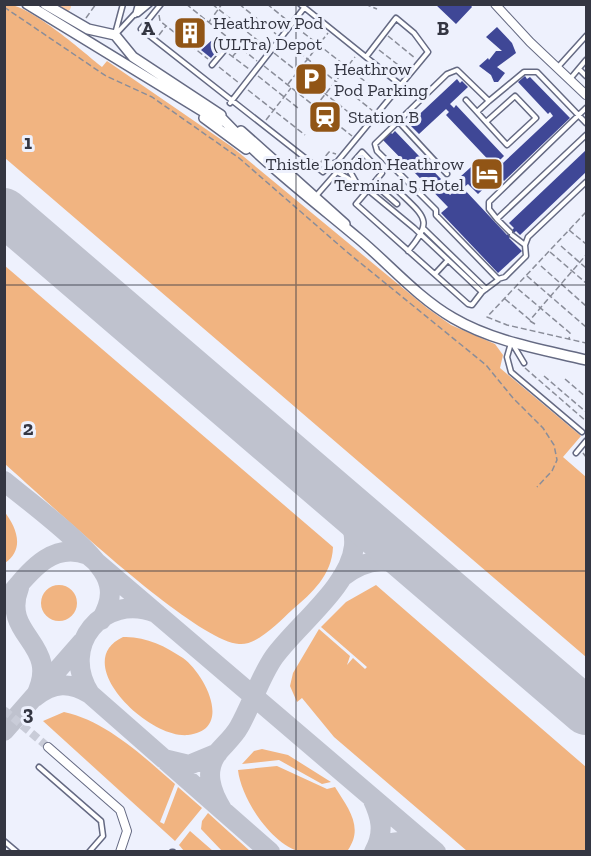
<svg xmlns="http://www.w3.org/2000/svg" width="591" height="856" viewBox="0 0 591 856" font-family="'Zilla Slab',serif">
<rect width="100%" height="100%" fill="#eef1fd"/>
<path fill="#f1b481" d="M5,4C29,4 81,50 102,67L107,61L232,147L427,308L451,325L495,344L503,355L500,368L581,436L563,457L586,477V657L5,158Z
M4,265L333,547C332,575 312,593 292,610C280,621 257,646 239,644C194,641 46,500 5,464Z
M4,511C17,528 25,549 5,563Z
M41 603a18 18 0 1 1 36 0a18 18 0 1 1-36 0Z
M376,585L586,767V851H467L334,737L302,698L297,702L290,686L293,673L319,629L350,656L347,665L353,658L365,669L367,667L321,627L346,602Z
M123,637C145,636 165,646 183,658C205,674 234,730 188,735C148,739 69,662 123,637Z
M64,712C106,721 143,756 175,784L160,822L164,824L178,787L202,808L175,841L43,721Z
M262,749L288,755L331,782L322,784L279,760L242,764L254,751Z
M277,766L327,789L335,787C348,808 364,827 348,850C336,853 313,854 301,852C271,845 241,798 238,770Z
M208,813L250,851H222L201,829L202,821Z
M190,831L213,851H184L179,845Z"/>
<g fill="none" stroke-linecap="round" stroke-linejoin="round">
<path stroke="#fecda5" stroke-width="12" d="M62,4L65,6"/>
<path stroke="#bfc2ce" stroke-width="20" d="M4,481C29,502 104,556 109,585C112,597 107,610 101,620
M342,577C369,556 391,558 421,569
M19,588C0,637 63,643 35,697
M4,602C27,576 49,540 88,555L436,852
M90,694C59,646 103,592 156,613
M35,697C54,682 70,682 90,694L270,852
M4,731L82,642
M164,759L189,765L218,753
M372,798C381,817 385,832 374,852
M223,811C211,792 203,770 219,751C226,743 234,736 239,727C252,704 260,677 274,657C297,625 350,586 354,546C356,521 341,508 328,489
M375,852C392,838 410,840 429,847"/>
<path stroke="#bfc2ce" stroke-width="48" d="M4,212L586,711"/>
</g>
<path fill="#3f4796" d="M435,4H470L472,7L456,24Z
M182,24L202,32L199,42L178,34Z
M497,27L512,43L516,53L497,67L505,73L498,82H494L491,75L479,66L488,58L489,60L496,51H502L486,37Z
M211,41L220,47L211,58L201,50Z
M525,76L527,79L530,77L570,118L504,181L498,175L478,194L468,184L463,188L507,235L514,228L509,223L586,150V172L520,235L516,231L509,238L522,251L498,273L441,213L448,207L381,138L389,130L392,134L395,131L441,179L438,182L450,195L465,182L460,177L481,158L494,172L497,169L446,115L449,112L446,109L419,134L409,124L457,79L460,83L462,81L468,87L450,104L454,108L456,105L504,156L500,160L503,163L553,116L550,112L548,114L518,82Z"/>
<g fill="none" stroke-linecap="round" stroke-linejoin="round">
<path stroke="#c9ccd8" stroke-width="8" stroke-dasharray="8 4" stroke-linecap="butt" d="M4,710L48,747"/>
<g stroke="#656a83" stroke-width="7">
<path id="service" d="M161,4L141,29L323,172L330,164L337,162L428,52L414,33L396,18L366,57
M300,4L402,86
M138,14L150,4
M135,15L138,4
M115,34L123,4
M116,34L144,4
M212,65L223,52
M558,67L586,36
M579,69L586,76
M570,79L586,60
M466,100L477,112
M230,103L304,8
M586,108L489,202V209L497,219L586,135
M398,121L447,174
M486,122L507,145L536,118L515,96L486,122L477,112L489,101
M586,123L537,72H524L489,101L457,70L447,74L375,144L377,151L436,210V215L498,279L505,277L526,256L525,245L528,237L586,182
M374,184L397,204
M399,192C425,217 434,221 408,251
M316,196L337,172L368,190L382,173L362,152L348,168L356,182
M497,219L510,232
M424,229L486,289
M512,235L525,245
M435,274L448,260
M482,292L414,228L368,190L356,204L468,304L472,305L482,292L498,280
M511,343L507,357L511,372L582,432
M512,343L524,363
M576,453L586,441
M39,767L101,821L103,836L89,852
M4,841L17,852
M172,852H173"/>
</g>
<g stroke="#656a83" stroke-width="10">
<path id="minor" d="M495,4L530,42L586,95
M48,747L120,810L127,831L120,852"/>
</g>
<g stroke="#656a83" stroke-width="12">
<path id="tertiary" d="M27,4L220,122
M45,4L88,29L115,35L133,57L221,115
M216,112C260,160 310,198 359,239C390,265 417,297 453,318C494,342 541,349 586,360
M204,118L246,149
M241,131L345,224"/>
</g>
<path stroke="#8a8d99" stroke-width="1.5" stroke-dasharray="6 3" stroke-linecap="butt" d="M186,4L257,61
M212,4L266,47
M239,4L276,34
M267,4L288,21
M365,4L377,9
M4,7L106,76L152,97L239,158L347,252L486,365L513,398L543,428L554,445L557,460L552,471L537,487
M159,15L160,21L208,59
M86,18L96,4
M209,22L222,4
M296,27L385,97
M159,35L166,26
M388,36L415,58
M285,41L373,111
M379,50L406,71
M274,53L362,123
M229,54L249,69
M233,56L240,48
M264,66L352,136
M219,67L239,83
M258,76L298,108
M288,84L328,33
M248,90L305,135
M315,107L355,57
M382,116L387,124
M266,120L291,88
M320,163L329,152L336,154
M586,212L487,317L507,325L586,343
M569,230L586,244
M561,246L586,268
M550,252L586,283
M541,266L586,306
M527,276L586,327
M518,289L570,333L569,339
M505,299L530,320L586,255
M530,321L535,324
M525,368L586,421
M544,376L586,412
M565,379L586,397
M586,423V425
M583,453L586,457"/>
<use href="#service" stroke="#fff" stroke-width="4"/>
<use href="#minor" stroke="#fff" stroke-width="8"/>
<use href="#tertiary" stroke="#fff" stroke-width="9"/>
</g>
<path fill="none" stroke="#343642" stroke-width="1.5" stroke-opacity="0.55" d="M296,4V852M4,285H586M4,571H586"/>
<defs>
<g id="building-square" transform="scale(1.725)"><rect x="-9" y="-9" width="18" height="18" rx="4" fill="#915516" stroke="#eef1fd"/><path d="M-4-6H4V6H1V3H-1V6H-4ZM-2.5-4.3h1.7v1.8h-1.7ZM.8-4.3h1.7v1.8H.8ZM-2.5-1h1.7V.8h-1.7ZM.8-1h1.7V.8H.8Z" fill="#fff"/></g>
<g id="parking-square" transform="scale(1.725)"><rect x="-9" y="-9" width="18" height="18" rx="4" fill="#915516" stroke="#eef1fd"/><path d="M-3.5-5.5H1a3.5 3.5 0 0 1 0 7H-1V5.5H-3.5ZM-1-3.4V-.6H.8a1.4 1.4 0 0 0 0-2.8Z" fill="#fff"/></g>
<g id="station-square" transform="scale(1.725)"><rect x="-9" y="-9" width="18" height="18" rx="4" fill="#915516" stroke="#eef1fd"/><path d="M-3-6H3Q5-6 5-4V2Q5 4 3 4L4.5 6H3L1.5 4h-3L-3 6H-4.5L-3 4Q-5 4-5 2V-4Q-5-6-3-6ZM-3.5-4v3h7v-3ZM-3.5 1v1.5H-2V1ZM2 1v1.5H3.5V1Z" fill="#fff"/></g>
<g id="hotel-square" transform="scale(1.725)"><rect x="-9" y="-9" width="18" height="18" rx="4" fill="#915516" stroke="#eef1fd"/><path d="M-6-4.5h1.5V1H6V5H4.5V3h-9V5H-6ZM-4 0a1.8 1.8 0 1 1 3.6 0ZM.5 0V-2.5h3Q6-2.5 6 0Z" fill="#fff"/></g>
</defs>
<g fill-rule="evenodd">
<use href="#building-square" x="190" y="33"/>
<use href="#parking-square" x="311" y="79"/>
<use href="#station-square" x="325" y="117"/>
<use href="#hotel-square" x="487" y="174"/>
</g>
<g text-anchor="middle" stroke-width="6" stroke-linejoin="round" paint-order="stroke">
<g font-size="18" fill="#343642" stroke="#eef1fd" text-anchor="start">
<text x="213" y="29">Heathrow Pod<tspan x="213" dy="21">(ULTra) Depot</tspan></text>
<text x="334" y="75">Heathrow<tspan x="334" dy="21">Pod Parking</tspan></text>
<text x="348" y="123">Station B</text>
<text x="464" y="170" text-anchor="end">Thistle London Heathrow<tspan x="464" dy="21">Terminal 5 Hotel</tspan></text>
</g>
</g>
<g font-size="20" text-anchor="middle" font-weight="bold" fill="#343642" stroke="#eef1fd" stroke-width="6" stroke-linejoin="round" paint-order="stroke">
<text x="148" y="35">A</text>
<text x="443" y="35">B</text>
<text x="28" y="149">1</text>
<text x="28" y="435">2</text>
<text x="28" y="720">3</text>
</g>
<rect width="591" height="856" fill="none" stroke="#343642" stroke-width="12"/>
</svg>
